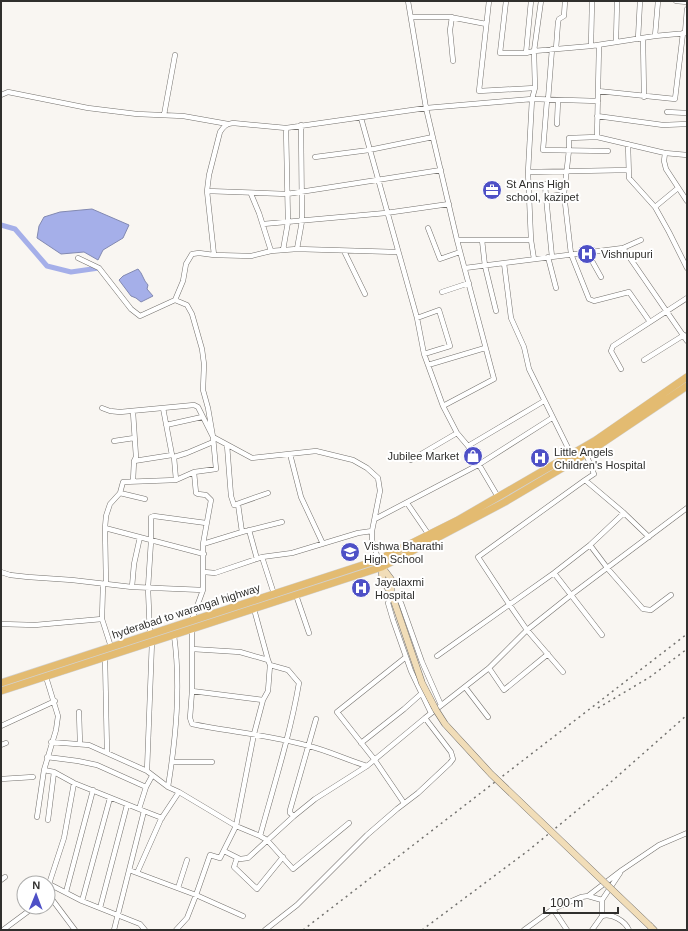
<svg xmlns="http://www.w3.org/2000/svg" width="688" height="931" viewBox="0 0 688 931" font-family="Arial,sans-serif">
<rect width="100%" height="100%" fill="#f9f6f2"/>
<path fill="#a5afe9" stroke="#8289b1" d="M92,209L129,225L123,238L103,250L98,260L84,252L61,254L37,238L39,226L44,217L60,212Z
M138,269C143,274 143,280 148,285L147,289L153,296L141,302L136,298L131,296L119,280L123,276Z"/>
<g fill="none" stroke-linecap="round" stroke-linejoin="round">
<path stroke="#a5afe9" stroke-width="5" d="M1,225L15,229L47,266L71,272L99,268"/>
<g stroke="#74716d" stroke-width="5.5">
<path id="street" d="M408,1L426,108L457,240L494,379L443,406L457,433L468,446L498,497
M489,1L479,91L535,88
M506,1L500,53H526L534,51L591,46L655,36L687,33
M676,1L687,2
M411,17H450L486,24
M452,17L450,30L453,61
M685,33L687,9
M655,36L658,1
M643,38L644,97
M638,39L640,1
M616,42L617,1
M599,45L597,137L665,153L687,155
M591,46L592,1
M556,49L558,22L559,19L564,16L565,1
M526,53L531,1
M598,91L675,99L683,33
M1,95L8,92L88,108L137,114L183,116L228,124
M547,100L543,150L608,151
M548,100L552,49
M667,112L687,113
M164,115L175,55
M597,116L663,125L687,124
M361,118L417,318L424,354L443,406
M557,124L558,101
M597,137L569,138V150L564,194L571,254L589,299L594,301L629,292L650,322
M628,144L629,178L655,207L669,232L687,268
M665,153L664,161L666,169L687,201
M315,157L369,150L433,137
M528,172L532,99L535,88L534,51L541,1
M545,184L546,197
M207,191L287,194L441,170
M251,194L259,213L271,251L297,249L397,252
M655,207L678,188
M263,224L386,213L449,204
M428,228L440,259L460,252
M457,240H531L534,259
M482,240L485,266L496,311
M531,240L528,172L628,170
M623,248L687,341
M297,249L302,221L301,125
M283,250L288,222L286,128
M271,251L251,256L214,255L207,191L209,175L220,132C224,126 226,124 233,123L286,128L426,108L532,99L598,101
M344,251L365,294
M587,252L601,277
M548,257L556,288
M552,257L546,197L564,194
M78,258L99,268L131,309L140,316L175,300L183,281L186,264L192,254L199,253L214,255
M504,263L511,318L524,347L529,369L571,454
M465,268L623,248L641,240
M442,292L469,283
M175,300L187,305L192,314L202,349L204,364L203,390L208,408L213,437L216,469L194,472L196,493L198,494L206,495L211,500L203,544V590L192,620
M417,318L439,310L450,346L424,354
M644,360L684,335
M428,365L485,348
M621,369L611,351L613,346L687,298
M102,408L110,411L120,412L194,405L198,407L213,437L252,458L316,451L353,460L367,468L378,478L380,491L372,531V541L379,561
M163,408L172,455
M133,412L136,457L134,461
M166,425L202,417
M114,441L134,438
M227,445L231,496L234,505L268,493
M468,446L544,401
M290,454L301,497L323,544
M174,457L187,453L213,442
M411,460L457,433
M194,472L176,480L123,482L120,493L110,504L106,516L105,528L204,554
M585,480L594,474L586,454
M133,481L134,461L172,455L174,457L176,480
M120,493L145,499
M407,503L429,535
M375,519L478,465L552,418
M105,528L106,584
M249,530L257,559
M242,532L282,522
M203,544L242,532L238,504
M590,545L608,569L643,609L651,610L671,595
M262,557L274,594
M1,572L10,575L28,577L72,580L132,587L203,590
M204,572L215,573L262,557L292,553L358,533L372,531
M554,573L602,635
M103,584L102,619L111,647
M132,587L134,564L140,537
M296,595L309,633
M254,609L268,660
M1,624L35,625L102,619
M192,629V649
M150,635L148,588L151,541V517L154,516L206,523
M437,656L554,573L590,545L624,513
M105,657L107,752
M489,668L504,690L548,654
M563,672L527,630L509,604L478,557L585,480L624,513L649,537
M465,687L488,717
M192,691L263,700
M79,712L80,744
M431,713L411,671L393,620L388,603L390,599L393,597H397L401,603L422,662L441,705
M1,726L55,701
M51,742L89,745L147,771L168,787L179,792L236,826L260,836L267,840L293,869L349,823
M361,743L404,709L422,693
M1,745L6,743
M47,757L78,761L97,765L146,787
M172,762H212
M44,770L54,772L74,783L144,811L114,930
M147,771L152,641
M1,779L33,777
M74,783L64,838L49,884L82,901L140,924L145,930
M168,787C176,737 181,686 174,635
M404,803L374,759L337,712L406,657
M139,809L146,787L152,776
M144,811L162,818
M294,816L290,813V810L316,719
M37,817L44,770L56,730L58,716L46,677
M48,820L54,772
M260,836C274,785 290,735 299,683L288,670L270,665L268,660L240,652L192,649V691L190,718L192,724C231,732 271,735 309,746C329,751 347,760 367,766
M224,851L240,859L248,858L294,816L315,799L367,766L425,718L489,668L527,630L571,595L687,508
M237,858L234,867L257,889L283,857
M129,870L196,895L243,916
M137,873L161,819L179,792
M1,880L5,877
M37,882L38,883
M178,888L187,860
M66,892L93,790
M48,894L75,930
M588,896L602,900V916L592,930
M602,900L620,873
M82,901L110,798
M100,908L127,805
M553,909L567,930
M602,916C612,913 625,921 629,930
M3,930L34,907
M176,930L187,918L196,895L210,855L220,858L236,826L254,734L263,700L268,691L270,665
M265,930L297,905L367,835L397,809L418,793L450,763L453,759L451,752L425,718
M524,930L553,909L581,897L588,896L622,870L659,845L687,833"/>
</g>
<g stroke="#74716d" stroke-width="7">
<path id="secondary" d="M382,567L391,579V592L394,601
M382,567C381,580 383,582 391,592
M650,926L654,930"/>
</g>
<g stroke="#d1d1d1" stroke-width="8">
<path id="primary" d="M1,683L378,560L458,520L596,440L687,377
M1,691L382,567L505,502L586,454L687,386"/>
</g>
<use href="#street" stroke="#fff" stroke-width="4.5"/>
<use href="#secondary" stroke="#f1ddb8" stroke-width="6"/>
<use href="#primary" stroke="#e3bb71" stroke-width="7"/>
<path stroke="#73726f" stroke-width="1.5" stroke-dasharray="2 4" stroke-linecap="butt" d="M598,708L650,677L687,649
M303,930L687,634
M422,930L529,850L603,789L687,715"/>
<g stroke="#74716d" stroke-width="7" stroke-linecap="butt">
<path id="secondary-bridge" d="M394,601L422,683L436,710L445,724L491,774L650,926"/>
</g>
<use href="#secondary-bridge" stroke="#f1ddb8" stroke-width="6"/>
</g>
<defs>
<g id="office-disc" transform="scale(1)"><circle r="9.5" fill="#4e50c6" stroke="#fff"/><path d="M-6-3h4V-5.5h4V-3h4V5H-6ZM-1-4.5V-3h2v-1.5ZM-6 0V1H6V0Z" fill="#fff"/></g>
<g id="hospital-disc" transform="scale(1)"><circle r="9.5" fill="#4e50c6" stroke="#fff"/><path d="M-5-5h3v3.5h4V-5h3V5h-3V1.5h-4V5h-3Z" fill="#fff"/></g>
<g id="shop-disc" transform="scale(1)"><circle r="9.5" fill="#4e50c6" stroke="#fff"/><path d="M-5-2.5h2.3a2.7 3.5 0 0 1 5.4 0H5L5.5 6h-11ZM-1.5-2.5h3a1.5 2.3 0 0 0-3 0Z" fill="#fff"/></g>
<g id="school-disc" transform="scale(1)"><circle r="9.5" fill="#4e50c6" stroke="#fff"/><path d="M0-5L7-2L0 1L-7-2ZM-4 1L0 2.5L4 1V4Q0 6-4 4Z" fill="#fff"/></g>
</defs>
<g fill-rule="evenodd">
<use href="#office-disc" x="492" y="190"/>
<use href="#hospital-disc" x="587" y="254"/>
<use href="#shop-disc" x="473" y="456"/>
<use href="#hospital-disc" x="540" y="458"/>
<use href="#school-disc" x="350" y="552"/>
<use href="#hospital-disc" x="361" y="588"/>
</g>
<g text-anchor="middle" stroke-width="4" stroke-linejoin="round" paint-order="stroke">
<g font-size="11" fill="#302f2d" stroke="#fff" text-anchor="start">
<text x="506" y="188">St Anns High<tspan x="506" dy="13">school, kazipet</tspan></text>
<text x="601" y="258">Vishnupuri</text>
<text x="554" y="456">Little Angels<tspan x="554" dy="13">Children's Hospital</tspan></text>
<text x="459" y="460" text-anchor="end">Jubilee Market</text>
<text x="364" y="550">Vishwa Bharathi<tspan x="364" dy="13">High School</tspan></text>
<text x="375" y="586">Jayalaxmi<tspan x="375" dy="13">Hospital</tspan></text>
</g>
<g font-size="11" fill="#302f2d" stroke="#fff">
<text transform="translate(186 611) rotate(-18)" y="4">hyderabad to warangal highway</text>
</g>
</g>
<rect width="688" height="931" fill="none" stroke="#302f2d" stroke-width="4"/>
<g transform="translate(36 895) rotate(1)"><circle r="19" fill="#ffffff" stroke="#acacab"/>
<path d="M0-3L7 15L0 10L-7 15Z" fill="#4e50c6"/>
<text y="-6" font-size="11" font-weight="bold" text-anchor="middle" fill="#302f2d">N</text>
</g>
<path d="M544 907v6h74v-6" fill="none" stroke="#302f2d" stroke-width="2"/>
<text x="550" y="907" font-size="12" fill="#302f2d" stroke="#ffffff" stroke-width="3" paint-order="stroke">100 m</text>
</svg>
